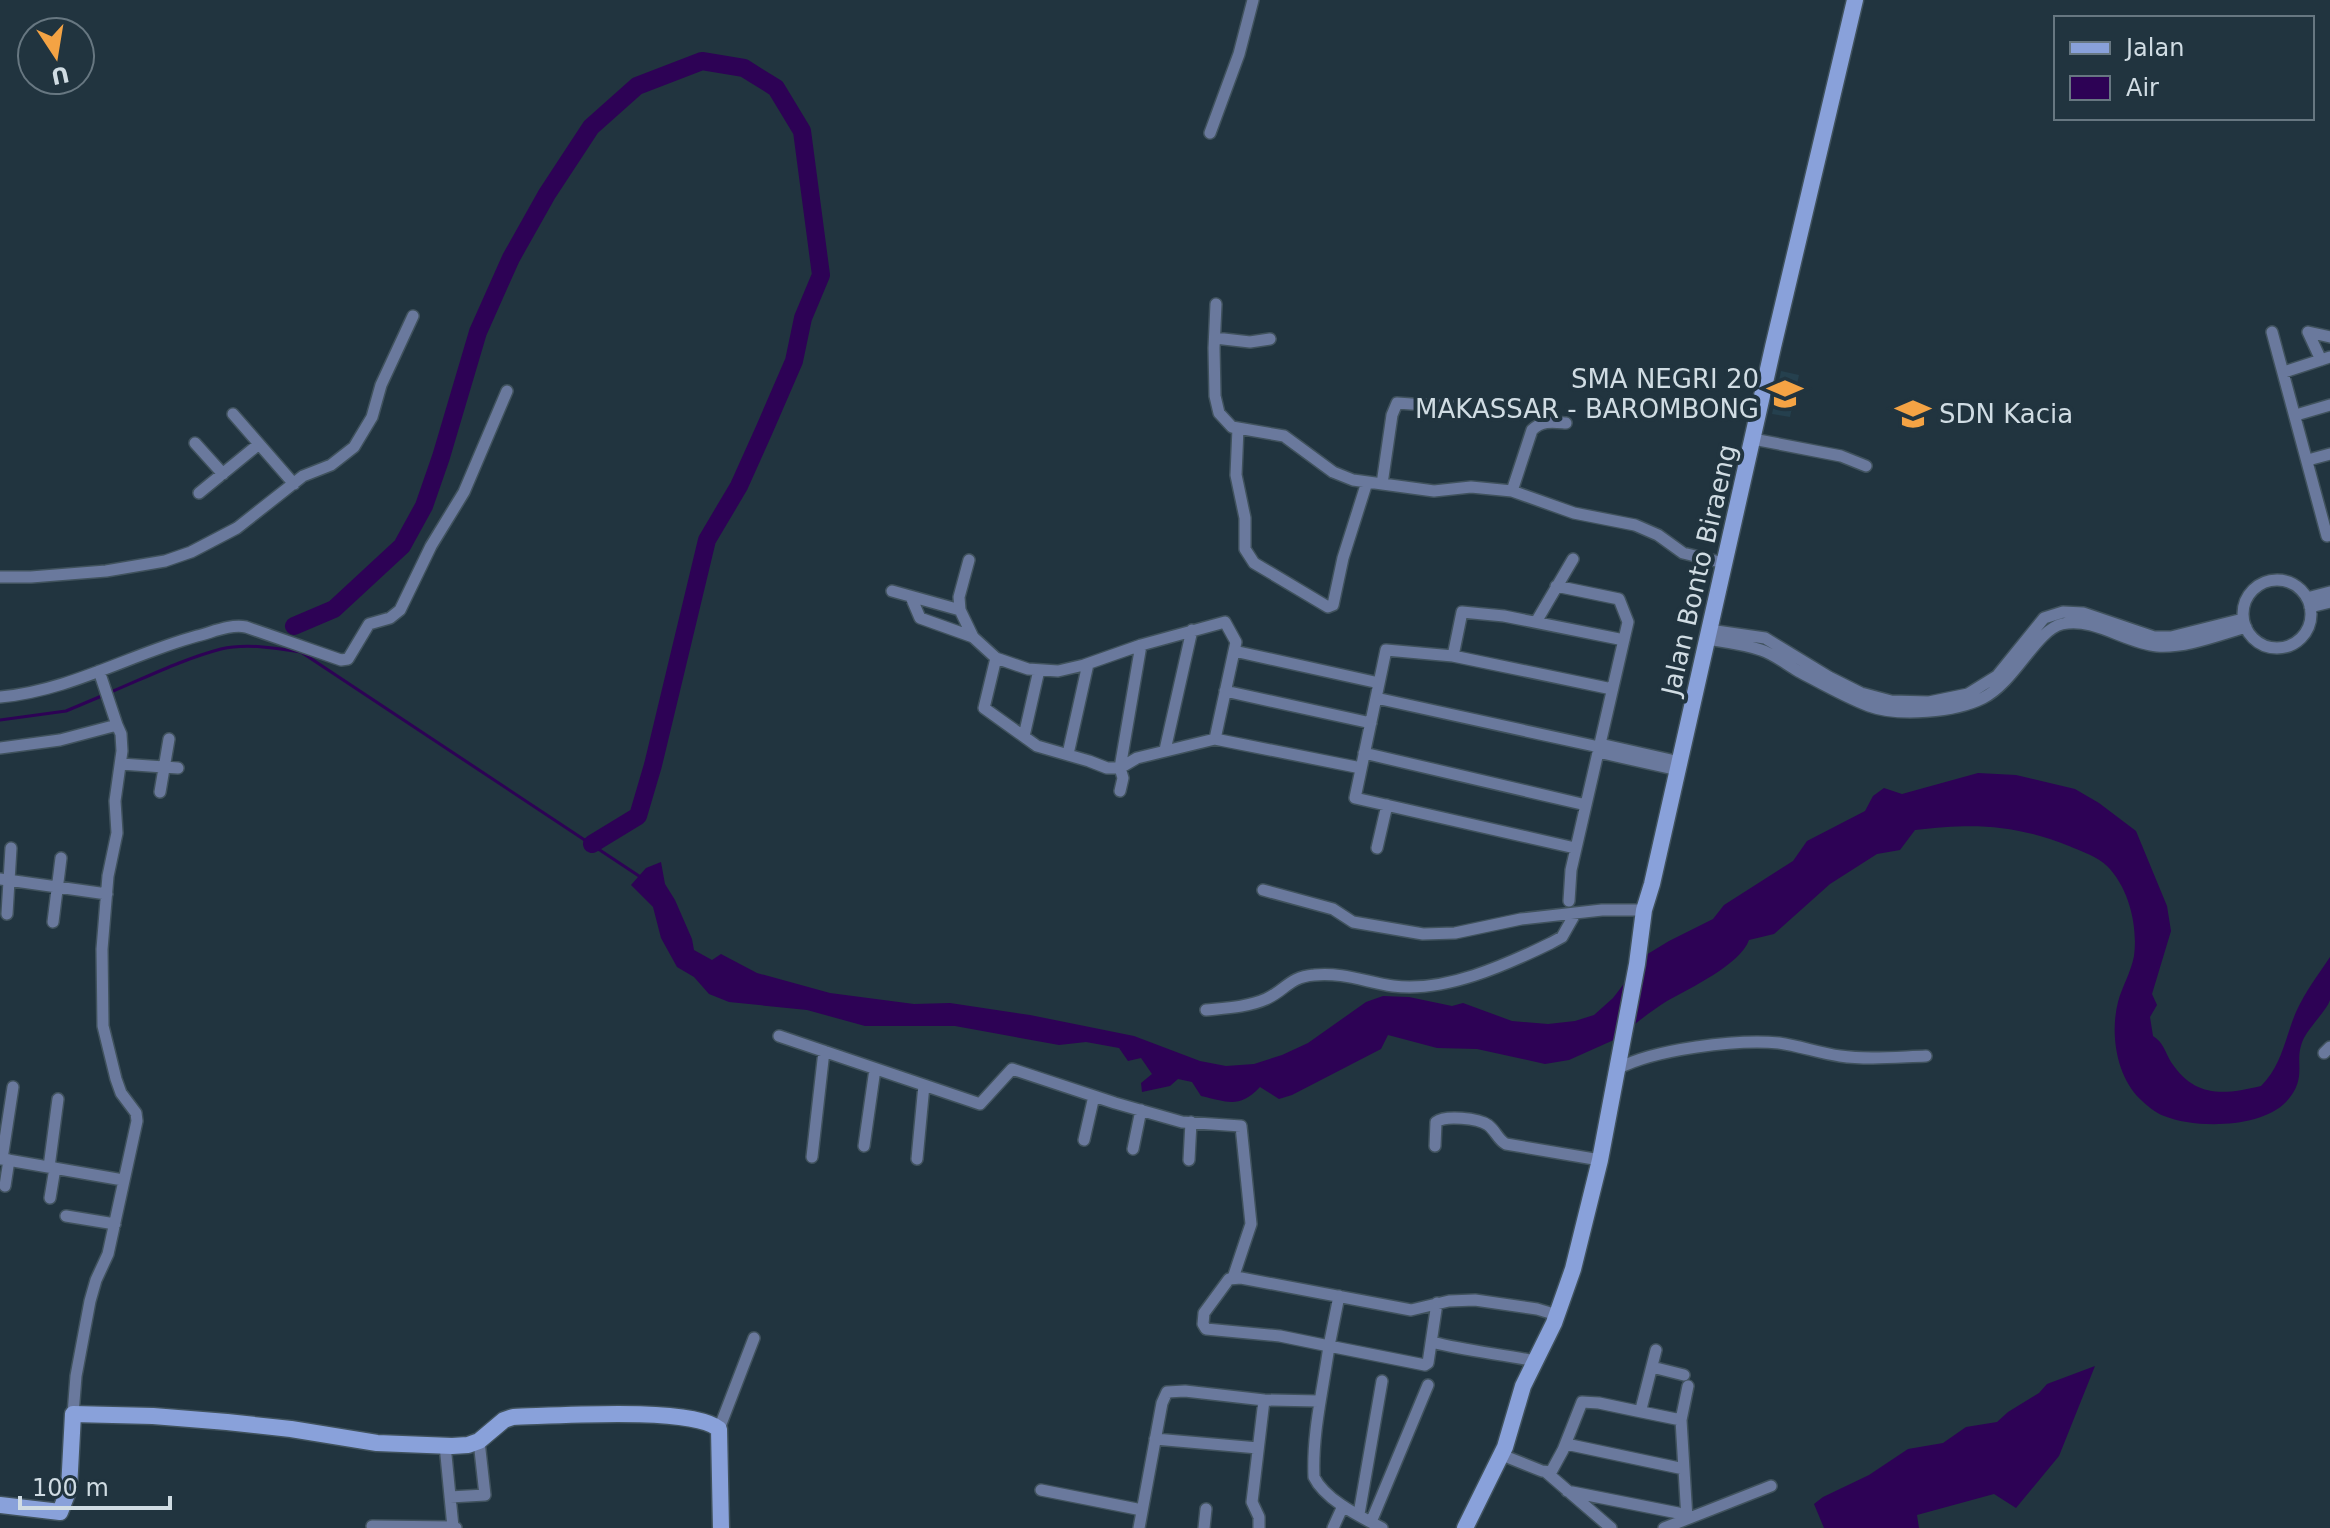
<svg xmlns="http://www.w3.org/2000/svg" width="2330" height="1528" viewBox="0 0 2330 1528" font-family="'DejaVu Sans',sans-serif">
<rect width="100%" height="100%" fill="#21343f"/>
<path fill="#25404e" d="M1781,371L1799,375L1790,417L1772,414Z"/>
<path fill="#2d0255" d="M1978,773L2016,775L2075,789L2099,803L2136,831L2167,906L2171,931L2152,994L2157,1005L2150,1017L2153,1036C2164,1043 2165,1052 2171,1062C2195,1098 2223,1095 2261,1086C2282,1065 2285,1038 2296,1012C2305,992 2318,975 2330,957C2330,970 2330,987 2330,1000C2327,1010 2309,1027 2303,1040C2293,1063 2309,1077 2286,1102C2261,1128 2196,1129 2164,1116C2156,1113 2146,1105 2140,1099C2116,1076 2110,1033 2118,1002C2122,987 2131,972 2134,956C2138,926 2129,888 2107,866C2098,857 2081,851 2069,846C2013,824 1974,823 1915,830L1900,850L1877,854L1830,884L1774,934L1749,940C1740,965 1690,988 1667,1001C1656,1008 1645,1016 1635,1024L1628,1022L1616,1039L1569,1060L1545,1064L1477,1049L1437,1048L1388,1035L1381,1049L1292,1095L1279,1099L1260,1087C1239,1109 1228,1102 1201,1096L1192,1082L1178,1079L1170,1086L1142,1092L1141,1083L1152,1074L1141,1058L1128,1061L1119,1048L1086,1042L1059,1045L955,1026H865L807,1010L729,1002L709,994L694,977L677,967L661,938L653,907L631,885L646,868L661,862L665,884L675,900L692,939L694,950L712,960L721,954L757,973L830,993L914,1004L950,1003L1030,1015L1134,1036L1200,1061L1226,1066L1254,1064L1282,1055L1308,1043L1366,1002L1383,996L1409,997L1452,1006L1463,1003L1512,1021L1548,1024L1575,1021L1594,1015L1613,998L1646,955L1669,941L1713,919L1724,905L1793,861L1807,841L1865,811L1873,796L1884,788L1902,794Z
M2095,1366L2059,1456L2016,1508L1994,1494L1917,1515L1919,1528H1824L1814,1504L1823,1497L1869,1475L1908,1449L1943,1443L1966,1427L1997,1422L2008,1412L2039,1393L2047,1384Z"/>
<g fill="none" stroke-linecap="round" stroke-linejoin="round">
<path stroke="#2d0255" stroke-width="3" d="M111,692C147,677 183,659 221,649C246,643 276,648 301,652L639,876
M0,720L66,711L104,695"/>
<path stroke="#2d0255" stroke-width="18" d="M294,626L334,609L402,546L424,506L441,457L478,332L511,258L547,194L591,127L637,86L702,61L744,68L776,88L802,131L821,275L803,318L794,361L765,428L739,486L707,540L653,765L638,816L592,844"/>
<g stroke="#40525d" stroke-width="14">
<path id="street" d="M1210,133L1239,54L1253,0
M1216,304L1214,348L1215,396L1219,413L1232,427L1284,436L1333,472L1353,480L1434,491L1471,487L1512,491L1574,513L1635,525L1658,535L1683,553L1724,563
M2272,332L2327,536
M1215,338L1250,342L1270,339
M2321,360L2308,332L2330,337
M2284,372L2330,357
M233,414L294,484
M2296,415L2330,405
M1238,428L1236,475L1245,518V549L1254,563L1328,607L1333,605L1343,558L1367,482
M1753,439L1841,456L1866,466
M195,443L223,474
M2308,460L2330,454
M1382,484L1392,415L1397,403L1454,407
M1512,491L1532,430C1542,420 1553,422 1566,423
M199,493L259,444
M969,560L959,597L960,610L973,637L996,658L1028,669L1058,671L1084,665L1141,645L1225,622L1236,642L1215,739
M0,577H31L106,571L165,561L191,552L237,528L303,476L331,465L354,447L372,417L381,385L413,316
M2243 614a34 34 0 1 1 68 0a34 34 0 1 1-68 0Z
M1556,586L1619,599L1628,622L1571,870L1569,901
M892,591L960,610
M911,597L920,618L973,637
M2307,598L2330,592
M2310,607L2330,602
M1536,622L1573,559
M1709,630L1765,638L1829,677L1861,693L1891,701L1929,702L1968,694L1997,676L2044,618L2063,612L2083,613L2139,632L2154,637H2171L2243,619
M1707,639C1725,642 1744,644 1761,650C1774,654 1786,664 1798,671C1821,683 1845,697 1869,706C1899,717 1955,712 1983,698C2015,682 2036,630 2062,624C2095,617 2125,643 2157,646C2186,648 2218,635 2246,627
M1234,651L1379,683
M1453,656L1462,612L1504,616L1624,640
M996,658L984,708L1037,746L1089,761L1107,768H1120L1137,758L1215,739L1361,768
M99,671L117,725
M1225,691L1371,723
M0,697C69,691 131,654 197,636C213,632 230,624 246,627L341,660L348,659L369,624L390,618L400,610L431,546L464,492L507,391
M1376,698L1599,747
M1024,736L1039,670
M1600,744L1680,762
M0,748L60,740L117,725L121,734L122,751L115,801L117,833L108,876L102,949L103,1026L116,1079L121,1093L136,1113L137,1121L108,1254L96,1280L90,1301L76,1376L73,1414
M1165,750L1192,630
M1598,752L1678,770
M1364,753L1586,805
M1068,754L1088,664
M121,764L178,768
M1120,791L1123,778L1120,768L1141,645
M160,792L169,739
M1377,848L1387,805
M1575,848L1355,798L1386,650L1453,656L1612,689
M0,879L107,894
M1263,890L1333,909L1353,922L1423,934L1455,933L1521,919L1602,910H1644
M7,914L11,848
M53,922L61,858
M1206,1010C1226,1008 1248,1007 1266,999C1286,990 1289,977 1314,975C1342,972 1366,982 1393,986C1444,993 1506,965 1551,943L1562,937L1575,914
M779,1036L980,1104L1012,1069L1115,1103L1182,1122L1241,1126L1251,1224L1233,1278
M2324,1053L2330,1047
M1617,1069C1654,1049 1738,1039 1779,1043C1800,1046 1819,1053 1840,1056C1868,1060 1897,1057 1926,1056
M13,1087L2,1159L123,1180
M1084,1140L1094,1096
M864,1146L875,1069
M1435,1146L1436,1122C1445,1115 1478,1118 1488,1125C1496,1131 1498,1140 1506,1144L1600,1160
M1133,1149L1141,1110
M812,1157L824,1051
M917,1159L924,1085
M1189,1160L1191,1122
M49,1167L58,1099
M5,1186L9,1160
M50,1198L55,1168
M66,1216L115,1224
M1339,1296L1329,1346L1425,1365L1428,1363L1437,1303
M1432,1342C1466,1351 1501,1354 1535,1361
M1652,1367L1684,1375
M1637,1411L1681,1420L1687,1519
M1681,1420L1688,1386
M719,1429L754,1338
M1155,1439L1258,1448
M1566,1444L1684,1469
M445,1445L453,1527L456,1528
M1502,1455L1542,1471L1551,1472L1563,1450L1582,1402L1599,1403L1637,1411L1641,1409L1656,1350
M1546,1472L1611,1528
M1041,1490L1142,1510
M1567,1491L1678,1513L1687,1519
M450,1497L485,1495L479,1441
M1359,1514L1382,1381
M1371,1522L1428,1385
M372,1526L453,1527
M1139,1528L1162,1403L1167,1392L1185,1391L1264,1400L1319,1401
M1204,1528L1206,1509
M1259,1528V1517L1252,1502L1264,1400
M1333,1528L1343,1506
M1382,1528C1361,1517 1325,1500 1314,1477C1312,1433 1323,1390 1329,1346L1280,1336L1206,1329L1203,1324L1204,1313L1229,1279L1241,1278L1411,1310L1449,1301L1475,1300L1537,1309L1557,1315
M1664,1528L1771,1486"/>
</g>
<g stroke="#40525d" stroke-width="19">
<path id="secondary" d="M0,1505L60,1512L69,1489L73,1414L153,1416L227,1422L291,1429L377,1443L452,1446L468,1445L479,1441L504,1420L513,1417C554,1416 691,1406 719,1429L721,1528
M1465,1528L1505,1447L1523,1386L1554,1323L1573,1269L1600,1160L1637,964L1644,910L1652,884L1773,347L1855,0"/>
</g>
<use href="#street" stroke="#6a799d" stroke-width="11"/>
<use href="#secondary" stroke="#89a1da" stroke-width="16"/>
</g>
<defs>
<g id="school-bare" transform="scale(2.76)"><path d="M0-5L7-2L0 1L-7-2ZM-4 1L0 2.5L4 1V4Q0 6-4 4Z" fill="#f4a344" stroke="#21343f" stroke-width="2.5" paint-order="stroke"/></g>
</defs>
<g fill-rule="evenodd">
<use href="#school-bare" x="1785" y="394"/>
<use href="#school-bare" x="1913" y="414"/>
</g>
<g text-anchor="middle" stroke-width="8" stroke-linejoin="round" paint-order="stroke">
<g font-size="26" fill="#d0dce3" stroke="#21343f" text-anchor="end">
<text x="1759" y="388">SMA NEGRI 20<tspan x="1759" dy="30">MAKASSAR - BAROMBONG</tspan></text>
<text x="1939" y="423" text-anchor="start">SDN Kacia</text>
</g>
<g font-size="26" fill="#d0dce3" stroke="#21343f">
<text transform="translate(1699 570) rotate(-77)" y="9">Jalan Bonto Biraeng</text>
</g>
</g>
<rect x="2054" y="16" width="260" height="104" fill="#21343f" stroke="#677781" stroke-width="2"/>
<rect x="2070" y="42" width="40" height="12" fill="#89a1da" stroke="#677781" stroke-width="2"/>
<text x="2126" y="56" font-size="24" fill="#d0dce3">Jalan</text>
<rect x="2070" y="76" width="40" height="24" fill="#2d0255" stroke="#677781" stroke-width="2"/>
<text x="2126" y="96" font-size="24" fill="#d0dce3">Air</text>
<g transform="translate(56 56) rotate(168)"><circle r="38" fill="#21343f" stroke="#677781" stroke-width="2"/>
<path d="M0-6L14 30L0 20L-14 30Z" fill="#f4a344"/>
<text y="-12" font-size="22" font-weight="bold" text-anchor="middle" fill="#d0dce3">U</text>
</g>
<path d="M20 1496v12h150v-12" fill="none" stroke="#d0dce3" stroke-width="4"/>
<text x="32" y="1496" font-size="24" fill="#d0dce3" stroke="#21343f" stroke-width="6" paint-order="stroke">100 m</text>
</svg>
